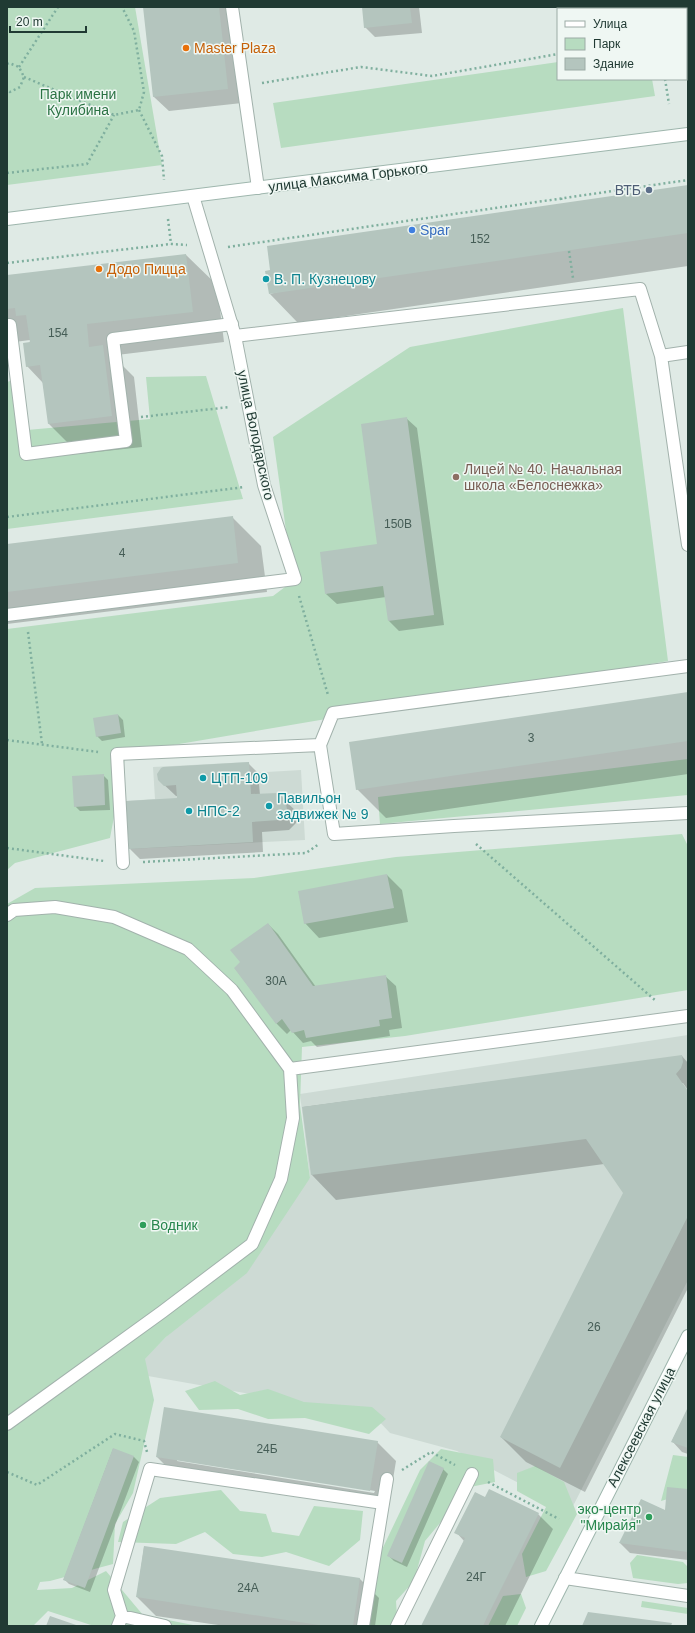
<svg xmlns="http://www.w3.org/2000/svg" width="695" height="1633" viewBox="0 0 695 1633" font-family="Arial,sans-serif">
<rect width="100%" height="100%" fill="#dfeae5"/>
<path fill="#cddad4" d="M249,762V773L301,770L305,840L129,849L126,801L155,799L153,767Z
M688,1035V1280L571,1510L457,1451L390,1433L374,1416L131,1373L166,1337L310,1178L300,1094Z"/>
<path fill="#b7dcc0" d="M7,7H135L162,165L7,185Z
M558,62V79H652L655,96L281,148L273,103Z
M623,308L668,661L126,753L110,838L15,863L7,870V629L273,596L293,581L273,437L410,347Z
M206,376L243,499L7,529V382L10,381L27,430L150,419L146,377Z
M688,759V795L380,824L378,797Z
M682,834L688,846V990L405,1036L302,1047L300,1105L310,1178L247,1273L166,1337L145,1359L154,1400L133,1493L115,1524L113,1564L50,1581L40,1582L37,1590L72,1588L106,1571L143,1615L198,1626H94L48,1611L33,1626H7V904L35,888L254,878L396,857Z
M215,1381L240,1395L268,1389L304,1402L372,1407L386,1419L369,1434L305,1418L268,1419L238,1409L199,1410L185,1391Z
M441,1449L493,1459L495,1482L470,1487L425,1541L414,1581L396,1601L397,1617L393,1626H357L375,1592L377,1560L420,1470Z
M673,1455L688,1457V1493L661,1501Z
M535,1466L564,1482L577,1514L546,1571L526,1577L522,1554L546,1507L517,1491V1473Z
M221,1490L240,1511L266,1514L272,1532L299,1536L314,1506L363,1511L360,1540L329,1566L286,1552L262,1557L233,1554L205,1532L176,1544L118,1542L123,1522L160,1498Z
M637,1555L683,1562L688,1567V1583L678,1584L633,1578L630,1563Z
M521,1594L526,1608L517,1626H488L503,1596Z
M642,1601L688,1608V1614L641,1607Z"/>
<path fill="#0003" fill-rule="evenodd" d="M144,7H232L242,103L169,111L154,97Z
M363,7H419L422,33L375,37L365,27Z
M688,186V266L298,323L270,294Z
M186,255L217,285L224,342L117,355L118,361L134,377L142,447L79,454L49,424L43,383L27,366L30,340L7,343V276Z
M406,418L417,428L444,625L399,631L389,621L386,597L337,604L326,594L378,545Z
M232,517L261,546L267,592L7,624V545Z
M688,693V774L386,818L357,789Z
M118,715L123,720L125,737L102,741L97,736Z
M248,763L258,773L260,795L284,800L295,810L297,815L296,823L289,830L262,832L263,852L140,859L130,849L178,799V796H176L159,780Z
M103,775L108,780L110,810L80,811L75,806Z
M387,875L402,890L408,922L319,938L305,923Z
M268,924L278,934L316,987L385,976L396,986L402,1028L389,1030L390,1036L317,1047L311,1041L303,1043L291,1030L287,1034L277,1024L235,968L241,962Z
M682,1056L688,1063V1090L683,1083H681L688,1093V1288L585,1492L526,1462L501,1437L625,1193L604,1164L336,1200L312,1175L303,1107Z
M688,1409V1454L682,1452L672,1441Z
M377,1442L396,1461L388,1510L176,1476L157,1457ZM177,1459L375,1491L374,1493L177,1461Z
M113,1449L134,1457L139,1462L90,1592L69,1584L64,1579Z
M443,1469L448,1474L407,1567L394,1561L389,1556Z
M688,1490V1560L630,1553L620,1543L641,1500L666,1511Z
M485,1499L538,1514L553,1529L505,1626H422L464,1541L456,1532Z
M144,1547L360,1579L379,1598L375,1626H225L156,1616L137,1597Z"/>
<path fill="#b4c5be" d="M143,7H219L228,89L153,97Z
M362,7H410L412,23L364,28Z
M688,185V233L269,294L265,271L270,270L267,246Z
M186,254L193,312L87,324L89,347L103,345L112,416L48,424L40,365L26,367L23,343L30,342L26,315L16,316L15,308L7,309V275Z
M407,417L434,615L388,621L383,586L325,594L320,552L377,544L361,424Z
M233,516L238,563L7,592V544Z
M688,692V741L356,790L349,742Z
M118,714L121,733L96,737L93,718Z
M249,762L251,794L277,793L285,799L287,809L283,817L279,820L252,822L253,842L129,849L126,801L177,798L176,785L164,786L158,780L157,774L161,768L163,767Z
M104,774L105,805L74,807L72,776Z
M387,874L394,908L304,924L298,891Z
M268,923L313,986L386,975L392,1018L379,1020L380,1026L306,1038L304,1030L292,1033L282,1019L276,1024L234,968L240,962L230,950Z
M682,1055L683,1062L681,1068L676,1074L688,1091V1216L560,1468L500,1437L623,1193L586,1139L311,1175L302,1107Z
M164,1407L378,1441L370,1491L156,1457Z
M688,1407V1448L671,1442Z
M113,1448L134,1456L85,1588L63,1580Z
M429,1461L444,1468L402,1563L387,1556Z
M667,1487L688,1489V1552L619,1543L641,1499L665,1510Z
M489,1489L539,1513L488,1615L483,1626H421L465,1538L454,1533L475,1492L485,1497Z
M144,1546L360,1578L353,1626H325L136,1597Z
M588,1612L672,1623L671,1626H582Z
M50,1616L79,1626H46Z"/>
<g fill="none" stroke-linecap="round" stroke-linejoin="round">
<g stroke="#a2b2ac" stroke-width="14">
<path id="lane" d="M7,325H10L26,454L126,441L113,339L232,324
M235,336L640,289L661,356L688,545
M661,356L688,352
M688,666L333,713L320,745L334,834L454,826L688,813
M123,863L117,754L320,745
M7,915L14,910L55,907L114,917L188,949L232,990L290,1069L293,1118L281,1179L252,1244L162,1312L7,1424
M290,1069L688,1016
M122,1616L165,1626
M118,1626L122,1616L114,1590L150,1469L383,1503
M363,1626L387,1479
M397,1626L472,1474"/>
</g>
<g stroke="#a2b2ac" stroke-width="14">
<path id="street" d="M232,7L258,188
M7,615L295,579L264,485L235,336L193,196
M565,1578L688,1596"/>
</g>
<g stroke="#9eb6ad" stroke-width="14">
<path id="secondary" d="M7,219L688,134
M541,1626L688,1336"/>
</g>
<path stroke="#7faf9e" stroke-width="2.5" stroke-dasharray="2 3" stroke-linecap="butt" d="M653,7V9
M7,64L9,63L19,67L24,77L20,87L10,92L7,90
M19,67L58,7
M24,77L114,115L139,110L144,92L134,31L122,7
M665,79L669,104
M262,83L361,67L432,76L558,54
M139,110L162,156L164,180
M7,173L87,164L114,115
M561,198L562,203
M168,219L171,244
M228,247L688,180
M569,251L573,278
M7,263L171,244L187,245
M141,417L230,407
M7,517L245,487
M299,596L328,695
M28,632L42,744
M7,740L98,752
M476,844L656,1001
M7,848L104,861
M143,862L306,853L319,844
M402,1470L431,1452L455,1465
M7,1472L37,1485L115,1434L144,1441L147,1452
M488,1482L559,1519"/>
<use href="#lane" stroke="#fff" stroke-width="12"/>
<use href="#street" stroke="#fff" stroke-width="12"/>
<use href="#secondary" stroke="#fff" stroke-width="12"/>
</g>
<g fill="#e8710a" stroke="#eff7f3" stroke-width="1.5">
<circle cx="186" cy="48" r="4"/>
<circle cx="99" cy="269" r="4"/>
</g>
<circle fill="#5c6f8a" stroke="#eff7f3" stroke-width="1.5" cx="649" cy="190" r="4"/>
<circle fill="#3f7fe0" stroke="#eff7f3" stroke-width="1.5" cx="412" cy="230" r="4"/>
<g fill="#0f9aa8" stroke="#eff7f3" stroke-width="1.5">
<circle cx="266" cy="279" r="4"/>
<circle cx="203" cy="778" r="4"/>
<circle cx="269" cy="806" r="4"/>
<circle cx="189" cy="811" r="4"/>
</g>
<circle fill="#8d6e63" stroke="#eff7f3" stroke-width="1.5" cx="456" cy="477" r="4"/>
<g fill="#2e9e5b" stroke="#eff7f3" stroke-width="1.5">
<circle cx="143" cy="1225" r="4"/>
<circle cx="649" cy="1517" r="4"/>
</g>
<g text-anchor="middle" stroke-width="3" stroke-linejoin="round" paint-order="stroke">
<g font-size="12" fill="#455d56">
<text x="480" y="243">152</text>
<text x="58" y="337">154</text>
<text x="398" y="528">150В</text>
<text x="122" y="557">4</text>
<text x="531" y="742">3</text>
<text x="276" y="985">30А</text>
<text x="594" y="1331">26</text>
<text x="267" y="1453">24Б</text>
<text x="476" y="1581">24Г</text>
<text x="248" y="1592">24А</text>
</g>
<g font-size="14" fill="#c56008" stroke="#eff7f3" text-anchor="start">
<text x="194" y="53">Master Plaza</text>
<text x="107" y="274">Додо Пицца</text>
</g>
<g font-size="14" fill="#2a7243" stroke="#eff7f3">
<text x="78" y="99">Парк имени<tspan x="78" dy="16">Кулибина</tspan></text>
</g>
<g font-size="14" fill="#203a33" stroke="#eff7f3">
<text transform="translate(348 177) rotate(-7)" y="5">улица Максима Горького</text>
<text transform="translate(256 435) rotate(78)" y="5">улица Володарского</text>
<text transform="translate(641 1427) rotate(-63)" y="5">Алексеевская улица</text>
</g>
<g font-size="14" fill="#4e5e75" stroke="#eff7f3" text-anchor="end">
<text x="641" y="195">ВТБ</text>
</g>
<g font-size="14" fill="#366cbe" stroke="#eff7f3" text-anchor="start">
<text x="420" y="235">Spar</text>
</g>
<g font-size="14" fill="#0d838f" stroke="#eff7f3" text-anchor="start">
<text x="274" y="284">В. П. Кузнецову</text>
<text x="211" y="783">ЦТП-109</text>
<text x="277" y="803">Павильон<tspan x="277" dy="16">задвижек № 9</tspan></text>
<text x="197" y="816">НПС-2</text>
</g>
<g font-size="14" fill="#785e54" stroke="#eff7f3" text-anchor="start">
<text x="464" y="474">Лицей № 40. Начальная<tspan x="464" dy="16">школа «Белоснежка»</tspan></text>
</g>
<g font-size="14" fill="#27864d" stroke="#eff7f3" text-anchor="start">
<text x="151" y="1230">Водник</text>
<text x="641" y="1514" text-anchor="end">эко-центр<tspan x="641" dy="16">"Мирайя"</tspan></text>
</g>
</g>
<rect width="695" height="1633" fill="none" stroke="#203a33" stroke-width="16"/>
<rect x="557" y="8" width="130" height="72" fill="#eff7f3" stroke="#9caba6"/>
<rect x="565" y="21" width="20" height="6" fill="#ffffff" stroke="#9caba6"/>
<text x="593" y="28" font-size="12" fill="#203a33">Улица</text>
<rect x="565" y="38" width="20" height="12" fill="#b7dcc0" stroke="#9caba6"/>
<text x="593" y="48" font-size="12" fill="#203a33">Парк</text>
<rect x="565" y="58" width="20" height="12" fill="#b4c5be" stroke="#9caba6"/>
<text x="593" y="68" font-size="12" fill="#203a33">Здание</text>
<path d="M10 26v6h76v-6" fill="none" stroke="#203a33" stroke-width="2"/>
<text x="16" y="26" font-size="12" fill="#203a33" stroke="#eff7f3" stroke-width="3" paint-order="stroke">20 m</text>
</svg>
